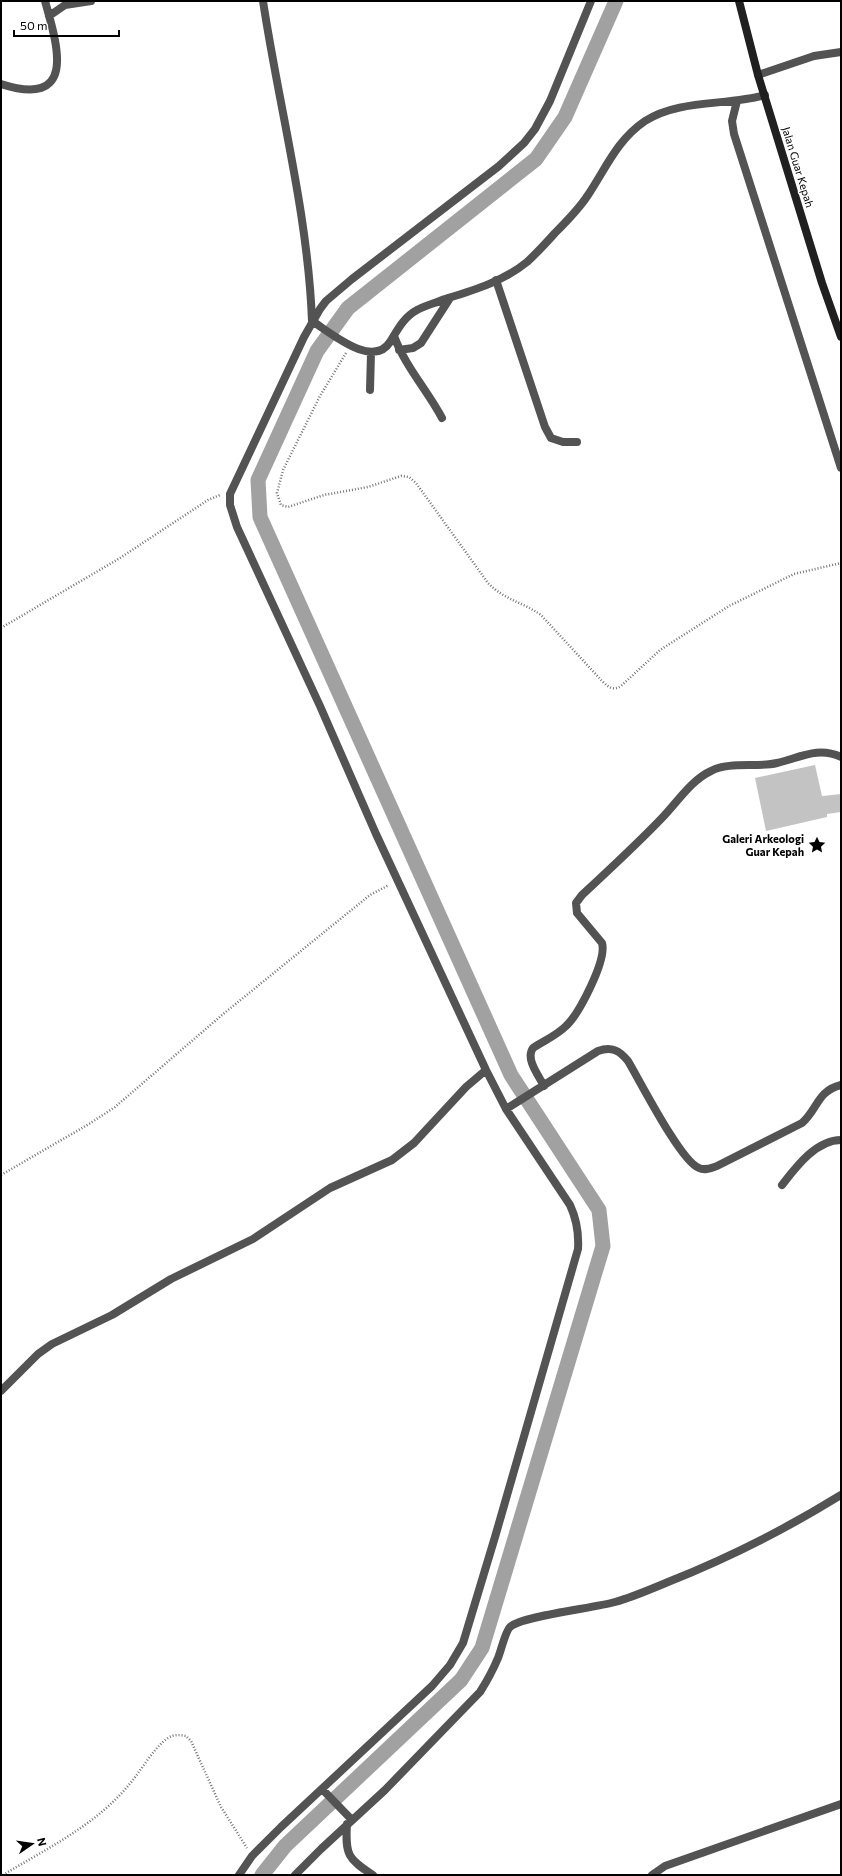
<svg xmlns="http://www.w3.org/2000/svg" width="842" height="1876" viewBox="0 0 842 1876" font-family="Commissioner,sans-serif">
<rect width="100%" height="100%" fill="#fff"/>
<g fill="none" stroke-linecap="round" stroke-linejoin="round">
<path stroke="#a1a1a1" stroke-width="15" d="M262,1875L285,1846L461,1680L482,1648L603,1246L599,1210L511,1075L260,517L258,480L317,351L348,308L536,159L565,117L616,1"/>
</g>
<path fill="#c3c3c3" d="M815,765L822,796L841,794V812L827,814V817L766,831L755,778Z"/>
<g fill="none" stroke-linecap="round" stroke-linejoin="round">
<path stroke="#757575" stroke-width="2.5" stroke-dasharray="1 2" stroke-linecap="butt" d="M346,353L320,396L283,470L277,493L281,505L288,507L324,495L368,487L401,476L409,477L416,483L488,583C506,601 521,601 541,615L602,681C608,687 613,691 621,686L660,650L729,606L794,574L841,563
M1,628L120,558L208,500L220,495
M1,1175L89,1124L115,1107L222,1015L323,933L370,895L389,885
M3,1875C46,1849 94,1826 127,1787C140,1773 153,1748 168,1738C174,1734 180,1735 186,1736L191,1741L221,1807L247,1848"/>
<path stroke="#535353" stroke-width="8" d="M263,1C279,107 308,214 312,321C331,333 373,369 390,342C398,329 404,317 417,310C426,305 436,303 445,299C474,290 504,281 527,262C537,253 546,243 555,233C567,221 579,209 588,195C606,168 617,140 645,121C679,99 726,106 765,95
M49,16L65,5L91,1
M758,75L814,56L841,52
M1,84C77,108 58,47 45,1
M737,101L732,121L734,134L841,468
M496,280L545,427L551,438L563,442H577
M394,336C405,366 427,390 442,418
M399,350L413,348L421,343L450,298
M370,390L371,353
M544,1086C539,1076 525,1059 533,1048C543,1041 556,1036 566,1026C579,1014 607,960 602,943L577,913L576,903L582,895C609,870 636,845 661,819C676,804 691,780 711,771C730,761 756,768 777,763C799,758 818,746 841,757
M506,1109L598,1051C612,1046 620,1051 628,1061C640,1081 681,1162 699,1168C705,1171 711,1168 717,1166L802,1123C818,1109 817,1091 841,1085
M782,1185C796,1167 816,1140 841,1140
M1,1391L38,1354L52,1344L112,1315L171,1279L253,1239L330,1188L392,1160L414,1143L466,1087L486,1070
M323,1790L352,1820
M347,1824C345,1855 348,1859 373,1875
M239,1875L252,1856L281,1827L432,1686L450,1665L463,1643L495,1537L578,1249C579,1233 577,1220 570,1205L506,1109L486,1070L376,834L320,706L237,527L230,505V494L304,337L320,309L326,301L352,279L499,166L524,143L535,129L550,101L591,1
M295,1875L321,1849L385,1790L480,1692C487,1681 493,1670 498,1658C501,1651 505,1632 510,1627C520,1616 595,1608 615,1602C633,1597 651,1589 668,1582C728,1558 786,1529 841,1495
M652,1875L665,1866L841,1804"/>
<path stroke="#202020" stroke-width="8" d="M739,1L758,75L822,283L841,337"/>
</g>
<defs>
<g id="sight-bare" transform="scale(1.38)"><path d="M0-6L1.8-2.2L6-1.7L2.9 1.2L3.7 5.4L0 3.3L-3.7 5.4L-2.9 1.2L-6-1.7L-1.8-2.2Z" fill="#000" stroke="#fff" stroke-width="2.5" paint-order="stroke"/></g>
</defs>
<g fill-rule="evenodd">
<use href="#sight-bare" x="817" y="845"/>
</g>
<g text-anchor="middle" stroke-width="3" stroke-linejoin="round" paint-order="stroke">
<g font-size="11" fill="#000" stroke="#fff">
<text transform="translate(798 167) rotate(73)" y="4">Jalan Guar Kepah</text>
</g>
<g font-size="11" font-weight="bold" fill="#000" stroke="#fff" text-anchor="end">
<text x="804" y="843">Galeri Arkeologi<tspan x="804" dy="13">Guar Kepah</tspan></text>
</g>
</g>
<rect width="842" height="1876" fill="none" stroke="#000000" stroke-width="4"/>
<g transform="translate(32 1844) rotate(77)" stroke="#ffffff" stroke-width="3" paint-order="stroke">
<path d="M0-3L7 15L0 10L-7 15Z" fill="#000000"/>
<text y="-6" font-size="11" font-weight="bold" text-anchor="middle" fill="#000000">N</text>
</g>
<path d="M14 30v6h105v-6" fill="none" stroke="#000000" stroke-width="2"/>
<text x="20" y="30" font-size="12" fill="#000000" stroke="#ffffff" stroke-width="3" paint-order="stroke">50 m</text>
</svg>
